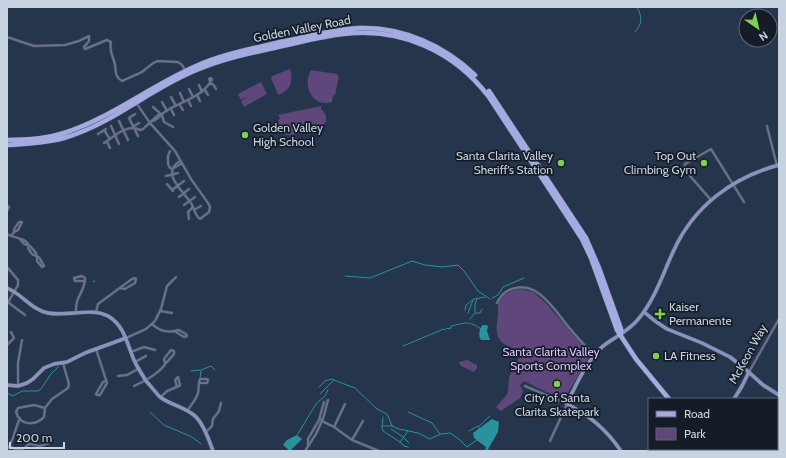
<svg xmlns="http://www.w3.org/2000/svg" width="786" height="458" viewBox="0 0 786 458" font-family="Cabin,sans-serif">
<rect width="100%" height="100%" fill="#24354c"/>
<path fill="#5f467b" d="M290,69C294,81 290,91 278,95L271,78L272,76Z
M311,70L337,74L339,77L335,95H333L332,102C312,108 302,85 311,70Z
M261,82L264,88L260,90L264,88L267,94L244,107L241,101L249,96L241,100L238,94Z
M321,106V109C324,112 327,115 326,120C325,130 311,131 303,132C298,133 292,136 287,135C278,133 276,124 280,118L278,115Z
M522,289L533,292L546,303L590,355L565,398L546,392L524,381L520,385L523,392L520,398L501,411L496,407L505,397L508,392L509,377L519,357L520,350C498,345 494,337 498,316C498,313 498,310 498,306C500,295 512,289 522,289Z
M467,360L477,365V368L474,372L461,366L459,363V362Z"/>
<path fill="#29929f" d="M483,325H486L488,326L487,331L490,340H481C478,336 479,328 483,325Z
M492,419L499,422L498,432L487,451H485L486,447L474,438L473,433Z
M295,436H298L302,439L290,451L283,445L287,440Z"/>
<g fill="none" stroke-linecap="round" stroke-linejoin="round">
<path stroke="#29929f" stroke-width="1" d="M635,32C643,23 642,17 637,7
M345,276L370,278L412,261L425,265L443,267L458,265L464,271L478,291L490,299
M93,282L95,281
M492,298L498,295L503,287L524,278
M465,310L466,305L474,299L485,297
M475,312V304L477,299
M468,313L473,300
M470,319L475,313H480L482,309
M403,346L439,331L443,329L445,330L447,328L450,329L451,326C466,323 468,320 481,329
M191,371L200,370
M200,379L201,370L211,366L215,370
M319,387L325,381L331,379L355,388L377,409L387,414L392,426L399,429L418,433L430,439L441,434L450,433L460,440L467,447L477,440
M7,393L13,396L22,391H38L41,389L51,374L58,367
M320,394L334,380
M150,412L164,425L192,437L201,444
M408,412L432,423L440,434
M383,417L382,427L383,431L400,442L408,431
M382,426H393
M479,426L490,416
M391,429L402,436L409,443
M469,431L478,426L480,429
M296,437L316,404L325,396L328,390
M400,442L404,446L408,447"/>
<g stroke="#425167" stroke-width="3">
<path id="street" d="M7,37L34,46L65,45L79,41L89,36V41L84,47L85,49L107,40L111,42C109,50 112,54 114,61C117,68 113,76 122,81L142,72L152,64L157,61L178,62L182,65L185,70
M211,78L212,80L210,81L209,79Z
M210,84H213L216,89
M199,85L202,92
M189,89L193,97
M205,90L208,95
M180,93L184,102
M197,95L200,101
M171,97L176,106
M188,100L191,106
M162,102L167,111
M137,104L150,123L175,151L191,179L208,203L210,207L209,212L200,219C195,216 194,208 191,203C183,191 160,173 180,161
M179,104L183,110
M153,107L162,115L164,122L173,127
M171,109L174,115
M135,114L129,118L138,136
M119,121L128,140
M153,121C159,119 161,114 166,111C181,101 201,98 211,81
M111,126L119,144
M134,126L139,123
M767,126L777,166
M104,130L110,139
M98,134L106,129
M107,142L110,148
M104,143C114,137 127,123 140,130L143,129L158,115H161
M170,151C167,156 167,164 170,168L173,169
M174,168L182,163
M166,176L178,173
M167,184L173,191
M172,190L184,181
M179,197L189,189
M711,200L684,169L685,164L711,149L744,202
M184,205L195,197
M7,206L9,207L7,211
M194,210L201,206
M189,219L188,212L193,207
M7,234C15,239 26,237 29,246H30L36,253L37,257H39L44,266L42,267L37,261V257
M11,236L14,232V229L19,222H22L18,230L14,232
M20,239L24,244L28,245
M29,246L28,248L32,254L36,256
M7,267L18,280V285L7,304
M9,303L25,315
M497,303C500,297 505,291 512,289C537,280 554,309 567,325C575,335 584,346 594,354
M160,311L172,313
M76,312C75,295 85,293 85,278L82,276L74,278L75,281H85
M96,312L98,304L132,279L135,278L136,279L135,283L125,289L120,288
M152,324C160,332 169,333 179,330L186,334L187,336L184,337L176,332
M126,338L146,329L155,321L161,309L167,286L176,277
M7,345L14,338L11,332
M96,349L107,383L100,395H97L96,394L103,382L106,381
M171,350L174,351V354L167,362L165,363L164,359Z
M131,352L144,347L155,350
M135,362L146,356
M749,372L779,319
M118,376L127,375L138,369
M18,386V363L22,340
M134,386C145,381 159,374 166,363
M525,386L567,404L550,441
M161,397L167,391L179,386L180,385L178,377L175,380L177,387
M34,405L45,408L44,417C35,426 20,426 16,412L18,408Z
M45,408L52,399L68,388L69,384L63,363
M187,411C191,405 196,400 198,393C199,388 198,384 200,379H207L208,380L207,383H199
M319,420L323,419L328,400
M334,427L345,404
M206,432L212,426L213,419L219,411L221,403
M22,437L28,441L29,444
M352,440L363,421
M29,444L40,446L49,443
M10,446C18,452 22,451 29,444
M308,446V439L319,420L324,402
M7,449C14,441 15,428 20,418
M305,451L316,434L322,421L334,427L352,440L379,451"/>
</g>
<g stroke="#425167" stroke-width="4.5">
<path id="secondary" d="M7,288C22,294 32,310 48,313C67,317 92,307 108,316C125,326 127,344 134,360C137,367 142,374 146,381C151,386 155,392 160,397C172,406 187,407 197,418C205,427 209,440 213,451
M644,312L655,321L667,329L702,343L730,357L743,367L763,385L779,395
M7,385L18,386L27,383L33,379L44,368L54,364L67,362L85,353L126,338
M734,399L742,386L749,372
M621,451C606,429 590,416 567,404C575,386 587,360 602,347C614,337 630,331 640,317C656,297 663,273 674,250C694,206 733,177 779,165"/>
</g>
<g stroke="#425167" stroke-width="5.5">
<path id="primary" d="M489,91L586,238L599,268L621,329V334
M7,140C26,140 46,139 64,133C109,119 152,85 196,66C223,54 252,49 280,42C307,37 334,29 361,28C403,27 445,46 475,75
M7,145C26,144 46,143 64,138C113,124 152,87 199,69C227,57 257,52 287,45C305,41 324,36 343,34C401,27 454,51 489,97L582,239L591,258L617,330L636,359L669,399
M706,449L708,451
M712,449L714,451"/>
</g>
<use href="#street" stroke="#6d708b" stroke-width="2"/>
<use href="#secondary" stroke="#8d91bc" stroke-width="3.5"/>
<use href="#primary" stroke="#a5aae1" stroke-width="4.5"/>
</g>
<g fill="#80d051" stroke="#151c27" stroke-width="1.5">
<circle cx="245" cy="135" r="4"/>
<circle cx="561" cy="163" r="4"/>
<circle cx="704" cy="163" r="4"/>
<path d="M658 308h4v4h4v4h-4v4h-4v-4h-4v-4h4z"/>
<circle cx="656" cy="356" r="4"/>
<circle cx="557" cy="384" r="4"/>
</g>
<g text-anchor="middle" stroke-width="3.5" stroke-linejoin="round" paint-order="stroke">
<g font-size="12" fill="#c8d3e2" stroke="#151c27">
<text transform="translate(302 29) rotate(-11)" y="4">Golden Valley Road</text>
<text transform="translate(748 354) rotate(-61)" y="4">McKeon Way</text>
</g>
<g font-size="12" fill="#c8d3e2" stroke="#151c27" text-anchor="start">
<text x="253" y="132">Golden Valley<tspan x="253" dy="14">High School</tspan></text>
<text x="553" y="160" text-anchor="end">Santa Clarita Valley<tspan x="553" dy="14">Sheriff’s Station</tspan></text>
<text x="696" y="160" text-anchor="end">Top Out<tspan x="696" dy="14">Climbing Gym</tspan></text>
<text x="669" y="311">Kaiser<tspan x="669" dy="14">Permanente</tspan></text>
<text x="664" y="360">LA Fitness</text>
<text x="557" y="402" text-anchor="middle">City of Santa<tspan x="557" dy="14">Clarita Skatepark</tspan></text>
</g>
<g font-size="12" fill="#dcc6f9" stroke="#151c27">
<text x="551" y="356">Santa Clarita Valley<tspan x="551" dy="14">Sports Complex</tspan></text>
</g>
</g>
<rect width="786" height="458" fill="none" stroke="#c8d3e2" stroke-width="16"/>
<rect x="648" y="398" width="130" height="52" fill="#151c27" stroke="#5d6572"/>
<rect x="656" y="411" width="20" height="6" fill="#a5aae1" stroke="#5d6572"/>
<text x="684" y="418" font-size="12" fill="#c8d3e2">Road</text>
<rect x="656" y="428" width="20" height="12" fill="#5f467b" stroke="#5d6572"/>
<text x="684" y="438" font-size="12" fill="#c8d3e2">Park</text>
<g transform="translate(758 28) rotate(146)"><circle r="19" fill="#151c27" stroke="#5d6572"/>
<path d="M0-3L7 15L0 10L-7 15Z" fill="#80d051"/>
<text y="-6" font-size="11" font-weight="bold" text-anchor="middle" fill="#c8d3e2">N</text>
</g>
<path d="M10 442v6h54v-6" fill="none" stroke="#c8d3e2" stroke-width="2"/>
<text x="16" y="442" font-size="12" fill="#c8d3e2" stroke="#151c27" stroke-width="3" paint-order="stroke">200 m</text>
</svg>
